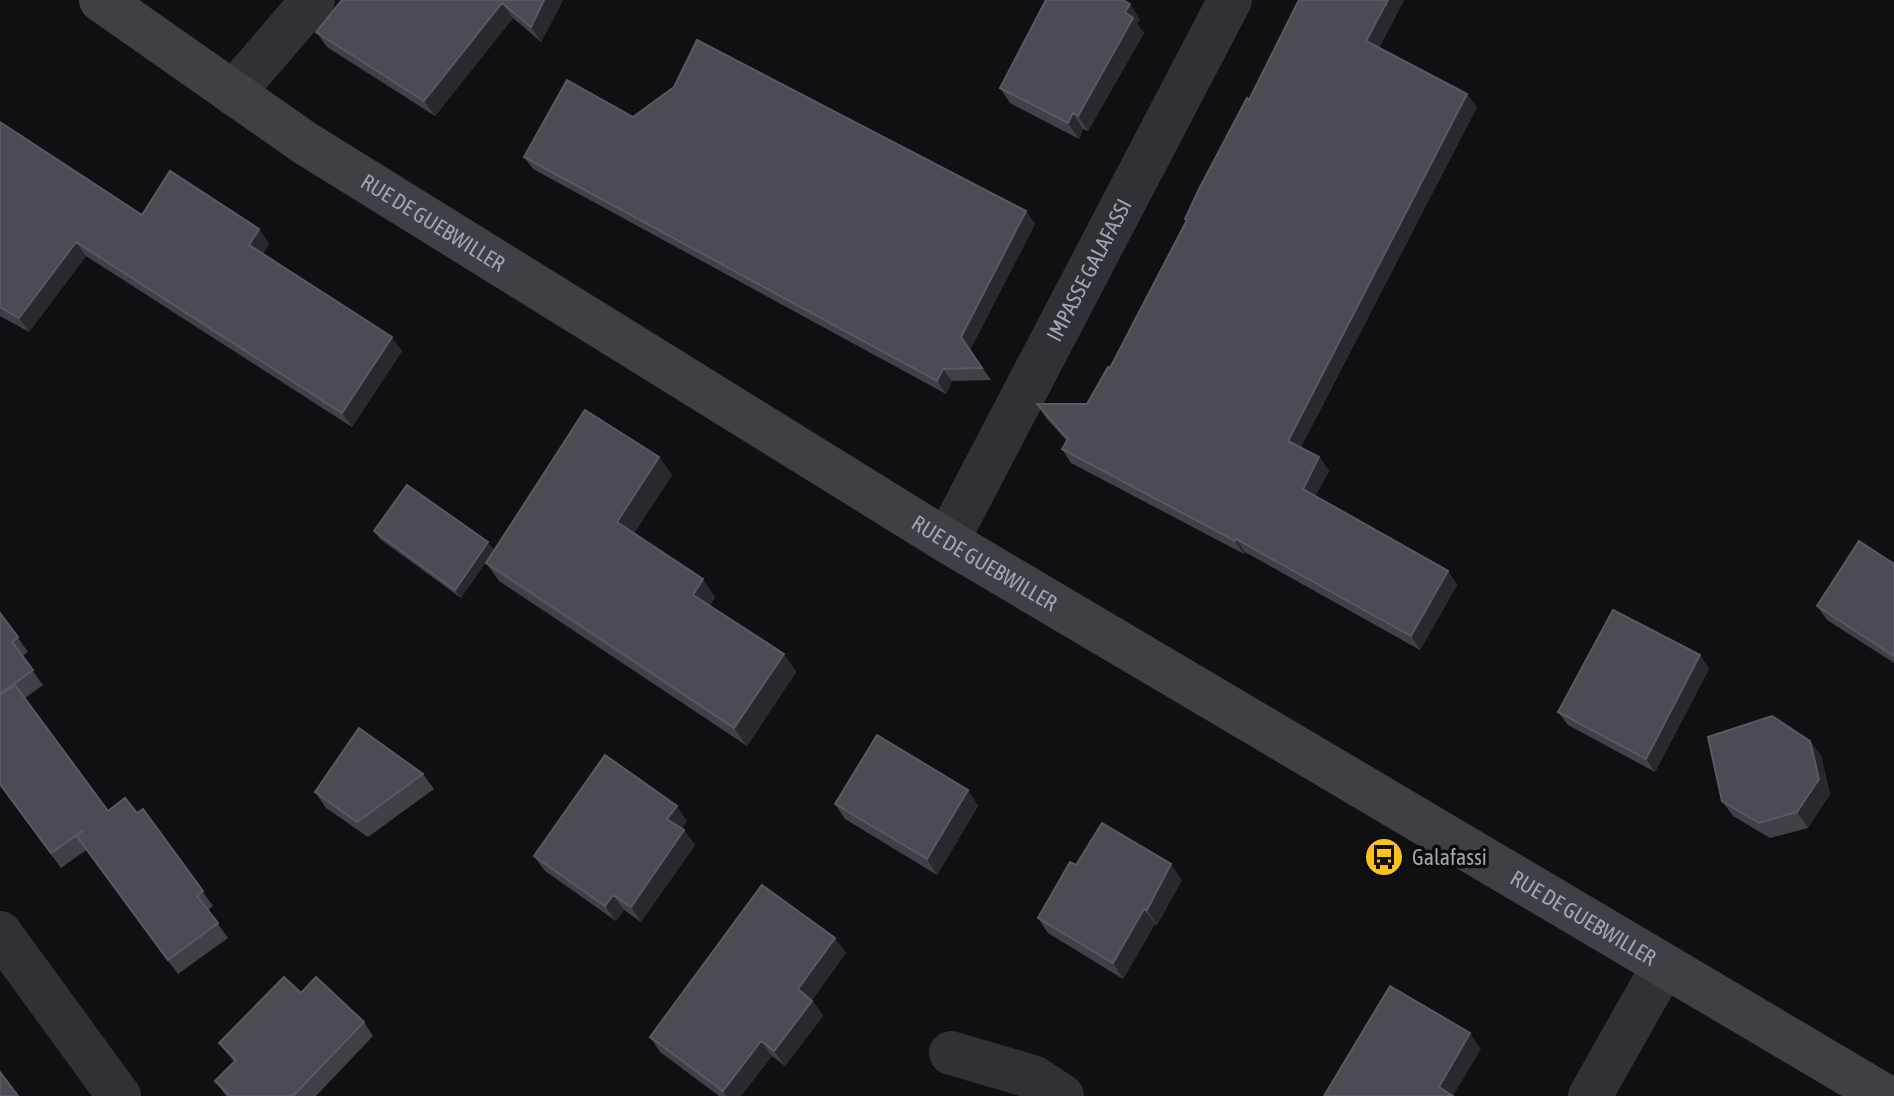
<svg xmlns="http://www.w3.org/2000/svg" width="1894" height="1096" viewBox="0 0 1894 1096" font-family="'Asap Condensed',sans-serif">
<rect width="100%" height="100%" fill="#100f11"/>
<g fill="none" stroke-linecap="round" stroke-linejoin="round">
<g stroke="#303136" stroke-width="44">
<path d="M233,93L313,0"/>
<path id="s1" d="M947,541L1230,0"/>
<path d="M0,933L119,1096"/>
<path d="M951,1053L1033,1077L1062,1096"/>
<path d="M1590,1096L1664,965"/>
</g>
<path stroke="#3e4046" stroke-width="44" id="s2" d="M101,0L305,143L947,541L1885,1096"/>
</g>
<path fill="#414047" d="M342,0H563L541,42L513,18L435,116L327,47L316,32Z
M1404,0L1379,48L1477,107L1301,447L1319,457L1329,471L1315,496L1448,571L1457,585L1420,650L1245,552L1244,554L1071,463L1062,449L1067,441L1046,418L1037,404H1087L1110,368L1187,222L1185,219L1249,100Z
M1140,19L1137,24L1144,33L1088,131L1083,129L1079,139L1010,103L1000,88Z
M633,117L1026,211L1035,224L970,350L991,380L952,381L946,394L533,169L524,157Z
M0,122L142,215L259,229L269,244L263,254L402,351L352,427L86,256L29,332L0,316Z
M659,457L672,475L634,533L715,597L710,606L784,654L796,672L747,746L499,581L486,563Z
M374,531L494,550L461,598L380,539Z
M1894,564V663L1827,620L1817,606Z
M0,613L28,652L22,656L43,685L25,698L108,811L137,813L143,809L213,906L208,910L228,938L178,974L86,850L61,868L0,785Z
M1700,655L1709,669L1655,772L1568,725L1558,712Z
M1810,741L1821,756L1830,794L1808,828L1770,838L1733,816L1722,801Z
M423,774L434,789L368,837L326,808L315,792Z
M968,790L978,806L937,875L845,819L835,804Z
M687,821L682,828L695,845L641,922L624,910L616,921L545,871L534,856Z
M1076,865L1182,880L1157,925L1155,924L1123,979L1048,933L1038,918Z
M846,953L812,1000L823,1016L785,1066L772,1056L741,1096H719L660,1052L650,1037Z
M301,993L364,1022L373,1036L316,1096H226L215,1081L234,1062L219,1043Z"/>
<path fill="#29282d" d="M544,0H563L541,42L531,27Z
M1388,0H1404L1375,55L1366,41Z
M502,3L513,18L435,116L424,101Z
M1130,4L1140,19L1137,24L1144,33L1088,131L1078,116Z
M1467,94L1477,107L1297,454L1288,441Z
M1073,113L1083,129L1079,139L1068,123Z
M1026,211L1035,224L970,350L961,337Z
M259,229L269,244L259,259L249,245Z
M76,242L86,256L29,332L19,318Z
M392,337L402,351L352,427L342,413Z
M943,369L952,381L946,394L937,381Z
M659,457L672,475L630,540L617,522Z
M1319,457L1329,471L1312,503L1303,489Z
M1236,539L1245,552L1244,554L1235,541Z
M488,542L494,550L461,598L455,590Z
M1448,571L1457,585L1420,650L1411,636Z
M703,579L715,597L705,612L693,595Z
M784,654L796,672L747,746L734,728Z
M1700,655L1709,669L1655,772L1646,759Z
M1810,741L1821,756L1830,794L1808,828L1797,812Z
M968,790L978,806L937,875L927,859Z
M677,806L687,821L678,834L667,819Z
M684,830L695,845L641,922L631,907Z
M1171,864L1182,880L1157,925L1147,910Z
M613,895L624,910L616,921L605,906Z
M1144,909L1155,924L1123,979L1113,963Z
M835,938L846,953L809,1004L798,989Z
M812,1001L823,1016L785,1066L774,1051Z
M1470,1033L1481,1049L1453,1096L1439,1087Z
M761,1041L772,1056L741,1096H726L723,1091Z"/>
<path fill="#4b4b53" stroke="#595962" stroke-width="2" d="M342,0H544L531,27L502,3L424,101L316,32Z
M1046,0H1123L1130,4L1125,12L1133,18L1078,116L1073,113L1068,123L1000,88Z
M1299,0H1388L1366,41L1467,94L1288,441L1319,457L1303,489L1448,571L1411,636L1236,539L1235,541L1062,449L1068,439L1037,404H1087L1108,367L1110,368L1187,220L1185,219L1199,189L1247,98L1249,100Z
M697,40L1026,211L961,337L982,368L943,369L937,381L524,157L567,80L633,117L674,87Z
M0,122L142,215L170,171L259,229L249,245L392,337L342,413L76,242L19,318L0,307Z
M585,410L659,457L617,522L703,579L693,595L784,654L734,728L486,563Z
M407,485L488,542L455,590L374,531Z
M1859,541L1894,564V656L1817,606Z
M1613,610L1700,655L1646,759L1558,712Z
M0,613L18,637L12,642L33,670L0,694Z
M15,685L108,811L125,798L137,813L143,809L203,891L197,896L218,923L168,960L76,835L84,830L51,853L0,784V695Z
M1772,716L1810,741L1819,779L1797,812L1759,823L1722,801L1708,737Z
M359,728L423,774L357,822L315,792Z
M877,735L968,790L927,859L835,804Z
M605,755L677,806L667,819L684,830L631,907L613,895L605,906L534,856Z
M1102,823L1171,864L1147,910L1144,909L1113,963L1038,918L1070,862L1076,865Z
M762,885L835,938L798,989L812,1001L774,1051L761,1041L723,1091L650,1037Z
M284,977L301,993L316,977L364,1022L293,1096H230L215,1081L236,1060L219,1043Z
M1390,986L1470,1033L1439,1087L1453,1096H1324Z
M0,1072L18,1096H0Z"/>
<defs>
<g id="bus-disc" transform="scale(2)"><circle r="9.5" fill="#fcc11c" stroke="#0b0b0c"/><path d="M-5-6H5V4H4V6H2V4H-2V6H-4V4H-5ZM-3.5-4V0h7V-4ZM-3.5 1.2v1.5H-2V1.2ZM2 1.2v1.5H3.5V1.2Z" fill="#111"/></g>
</defs>
<g fill-rule="evenodd">
<use href="#bus-disc" x="1384" y="857"/>
</g>
<g text-anchor="middle" stroke-width="7" stroke-linejoin="round" paint-order="stroke">
<g font-size="22" fill="#a0a4b3" stroke="#0b0b0c">
<text dy="8" stroke="none"><textPath href="#s2" startOffset="400">RUE DE GUEBWILLER</textPath></text>
<text dy="8" stroke="none"><textPath href="#s1" startOffset="306">IMPASSE GALAFASSI</textPath></text>
<text dy="8" stroke="none"><textPath href="#s2" startOffset="1048">RUE DE GUEBWILLER</textPath></text>
<text dy="8" stroke="none"><textPath href="#s2" startOffset="1744">RUE DE GUEBWILLER</textPath></text>
</g>
<g font-size="22" fill="#a0a4b3" stroke="#0b0b0c" text-anchor="start">
<text x="1412" y="865">Galafassi</text>
</g>
</g>
</svg>
